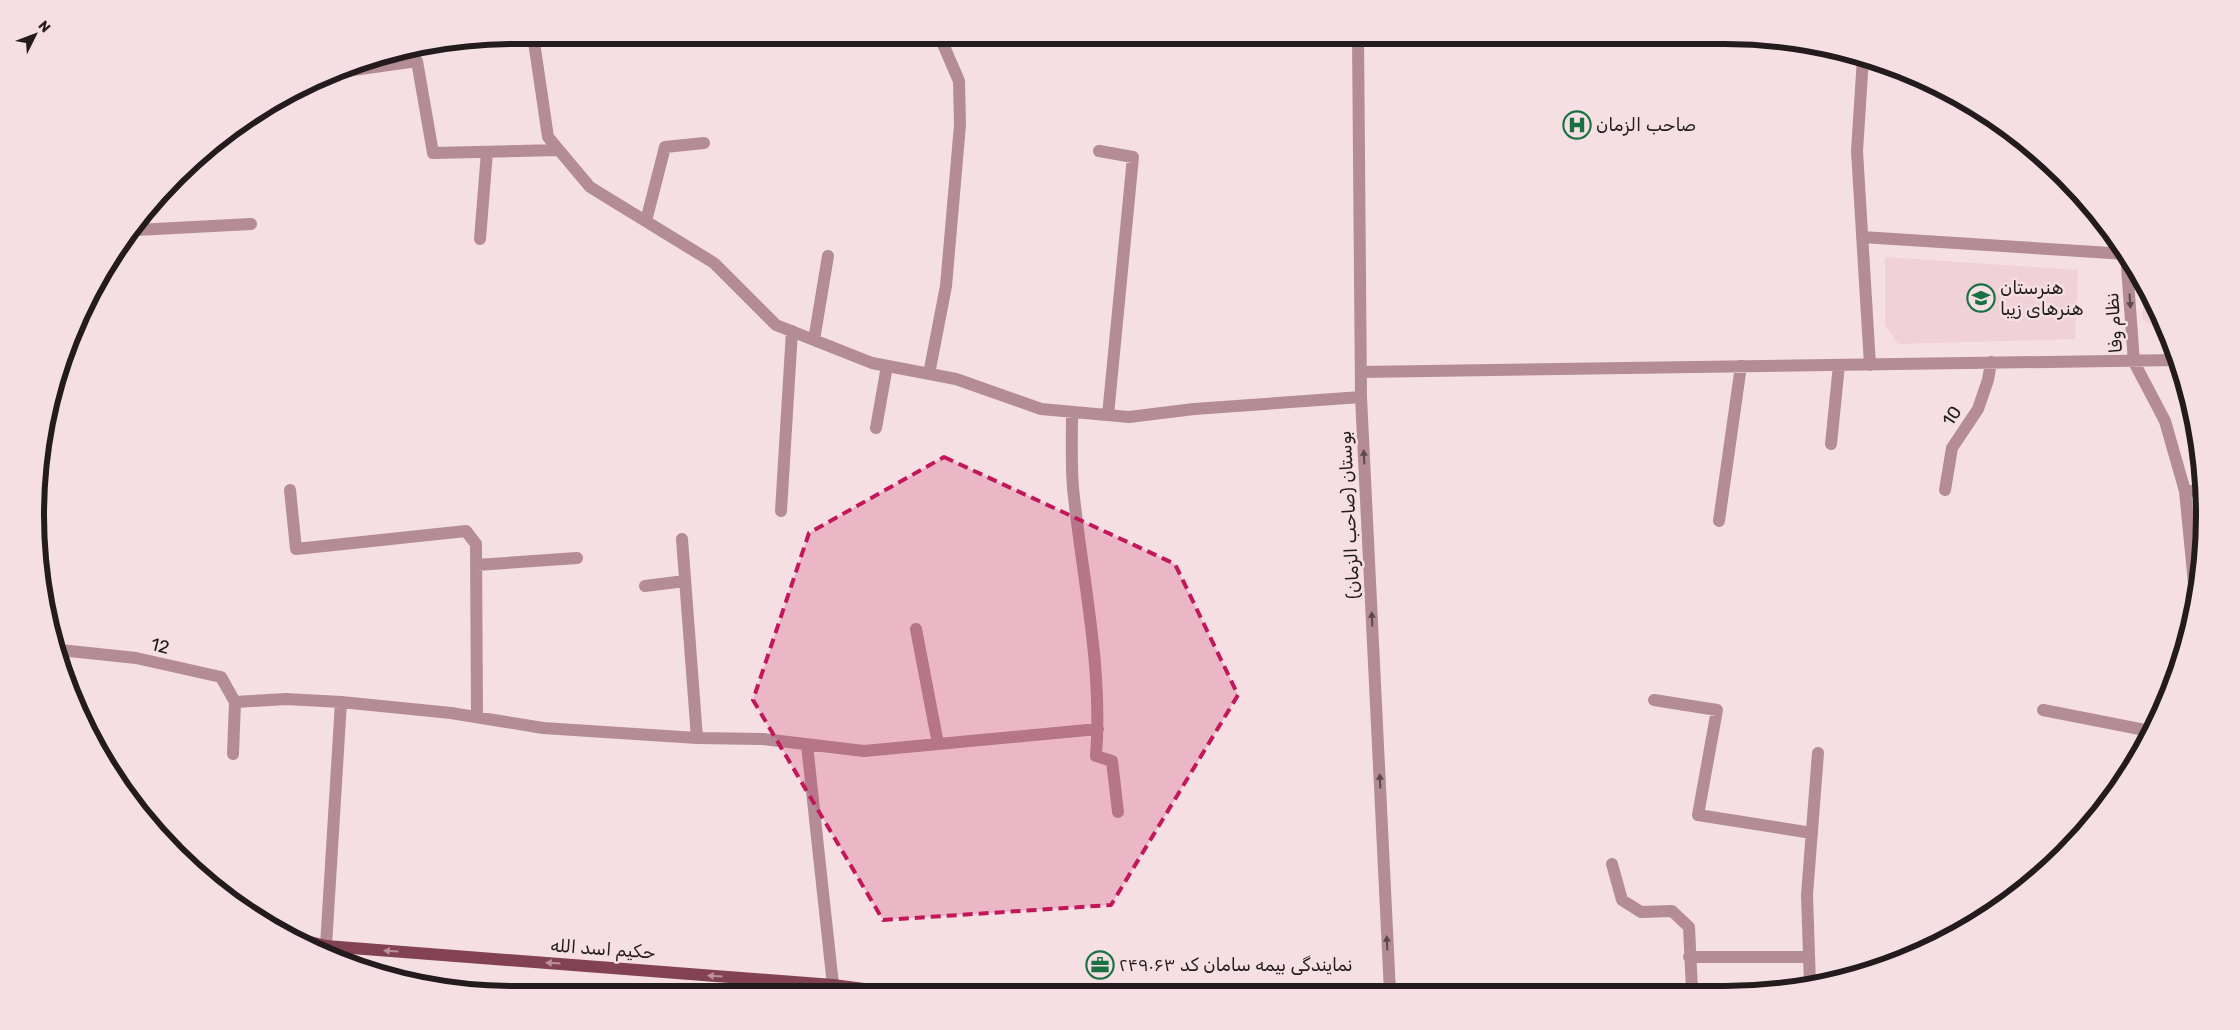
<svg xmlns="http://www.w3.org/2000/svg" width="2240" height="1030" viewBox="0 0 2240 1030" font-family="Rubik,'Noto Sans Arabic',sans-serif">
<rect width="100%" height="100%" fill="#f5dfe3"/>
<path fill="#f0d1d7" d="M1885,257L2078,270L2075,339L1898,344L1885,325Z
M2144,285L2168,331H2161L2142,319Z"/>
<g fill="none" stroke-linecap="round" stroke-linejoin="round">
<path stroke="#b38c95" stroke-width="12" d="M533,35L548,137L590,187L714,263L776,325L872,363L956,379L1041,409L1129,417L1194,409L1361,397
M1358,35L1361,397L1390,992
M1863,58L1857,151L1870,365
M344,68L346,71L417,61L433,153L559,150
M1099,151L1133,157L1108,415
M646,221L665,147L704,143
M136,230L251,224
M1862,237L2126,254
M480,239L487,152
M2126,253L2134,362L2165,421L2185,491L2196,604
M814,340L828,256
M1361,372L2177,360
M929,374L946,286L960,125L959,81L943,44L936,35
M1072,412C1072,437 1071,463 1073,488C1082,577 1103,666 1096,756L1112,761L1118,812
M876,428L887,366
M1831,444L1839,365
M290,490L296,549L466,531L476,544L477,717
M1945,490L1952,448L1978,409L1988,380L1991,362
M2185,491H2203
M781,511L792,331
M1719,521L1741,366
M682,539L697,738
M476,565L577,558
M645,586L685,581
M916,629L938,744
M60,650L136,658L221,677L235,702
M1654,700L1717,710L1698,815L1812,833
M235,702L286,699L341,702L451,713L543,728L697,738L763,739L864,751L1098,729
M2043,710L2150,731
M807,745L833,985
M233,754L235,702
M1612,864L1622,900L1641,912L1672,911L1689,927L1692,991
M326,946L341,702
M1689,957H1809
M1810,985L1807,895L1818,753"/>
<path stroke="#834253" stroke-width="12" d="M302,940L326,946L833,985L903,994"/>
</g>
<defs><path id="oneway-solid" d="M-6-.8H1V-3.2L6.5 0L1 3.2V.8H-6Z" transform="scale(1.25)"/></defs>
<g fill="#5d484d">
<use href="#oneway-solid" transform="translate(2130 301) rotate(86)"/>
<use href="#oneway-solid" transform="translate(1364 457) rotate(-93)"/>
<use href="#oneway-solid" transform="translate(1372 619) rotate(-93)"/>
<use href="#oneway-solid" transform="translate(1380 781) rotate(-93)"/>
<use href="#oneway-solid" transform="translate(1387 943) rotate(-93)"/>
</g>
<g fill="#bc909b">
<use href="#oneway-solid" transform="translate(391 951) rotate(-176)"/>
<use href="#oneway-solid" transform="translate(553 963) rotate(-176)"/>
<use href="#oneway-solid" transform="translate(715 976) rotate(-176)"/>
</g>
<path fill="#c2185b" fill-opacity="0.2" stroke="#c2185b" stroke-width="4" stroke-dasharray="10 6" stroke-linejoin="round" d="M944,457L1175,564L1238,695L1111,905L883,920L753,700L809,533Z"/>
<defs>
<g id="hospital-ring" transform="scale(1.4375)"><circle r="9.5" fill="#f5dfe3" stroke="#187043" stroke-width="1.5"/><path d="M-5-5h3v3.5h4V-5h3V5h-3V1.5h-4V5h-3Z" fill="#187043"/></g>
<g id="school-ring" transform="scale(1.4375)"><circle r="9.5" fill="#f5dfe3" stroke="#187043" stroke-width="1.5"/><path d="M0-5L7-2L0 1L-7-2ZM-4 1L0 2.5L4 1V4Q0 6-4 4Z" fill="#187043"/></g>
<g id="office-ring" transform="scale(1.4375)"><circle r="9.5" fill="#f5dfe3" stroke="#187043" stroke-width="1.5"/><path d="M-6-3h4V-5.5h4V-3h4V5H-6ZM-1-4.5V-3h2v-1.5ZM-6 0V1H6V0Z" fill="#187043"/></g>
</defs>
<g fill-rule="evenodd">
<use href="#hospital-ring" x="1577" y="125"/>
<use href="#school-ring" x="1981" y="298"/>
<use href="#office-ring" x="1100" y="965"/>
</g>
<g text-anchor="middle" stroke-width="5" stroke-linejoin="round" paint-order="stroke">
<g font-size="18" fill="#231b1d" stroke="#f5dfe3" text-anchor="start">
<text x="1596" y="131">صاحب الزمان</text>
<text x="2000" y="294">هنرستان<tspan x="2000" dy="21">هنرهای زیبا</tspan></text>
<text x="1119" y="971">نمایندگی بیمه سامان کد ۲۴۹۰۶۳</text>
</g>
<g font-size="18" fill="#231b1d" stroke="#f5dfe3">
<text transform="translate(2114 323) rotate(-94)" y="6">نظام وفا</text>
<text transform="translate(1952 416) rotate(-57)" y="6">10</text>
<text transform="translate(1349 515) rotate(-93)" y="6">بوستان (صاحب الزمان)</text>
<text transform="translate(160 646) rotate(14)" y="6">12</text>
<text transform="translate(603 949) rotate(4)" y="6">حکیم اسد الله</text>
</g>
</g>
<path d="M0 0H2240V1030H0ZM515 44H1725A471 471 0 0 1 2196 515V515A471 471 0 0 1 1725 986H515A471 471 0 0 1 44 515V515A471 471 0 0 1 515 44Z" fill="#f5dfe3" fill-rule="evenodd"/>
<path fill="none" stroke="#231b1d" stroke-width="6" d="M515 44H1725A471 471 0 0 1 2196 515V515A471 471 0 0 1 1725 986H515A471 471 0 0 1 44 515V515A471 471 0 0 1 515 44Z"/>
<g transform="translate(35 35) rotate(48)" stroke="#f5dfe3" stroke-width="4" paint-order="stroke">
<path d="M0-4L9 19L0 12L-9 19Z" fill="#231b1d"/>
<text y="-8" font-size="14" font-weight="bold" text-anchor="middle" fill="#231b1d">N</text>
</g>
</svg>
